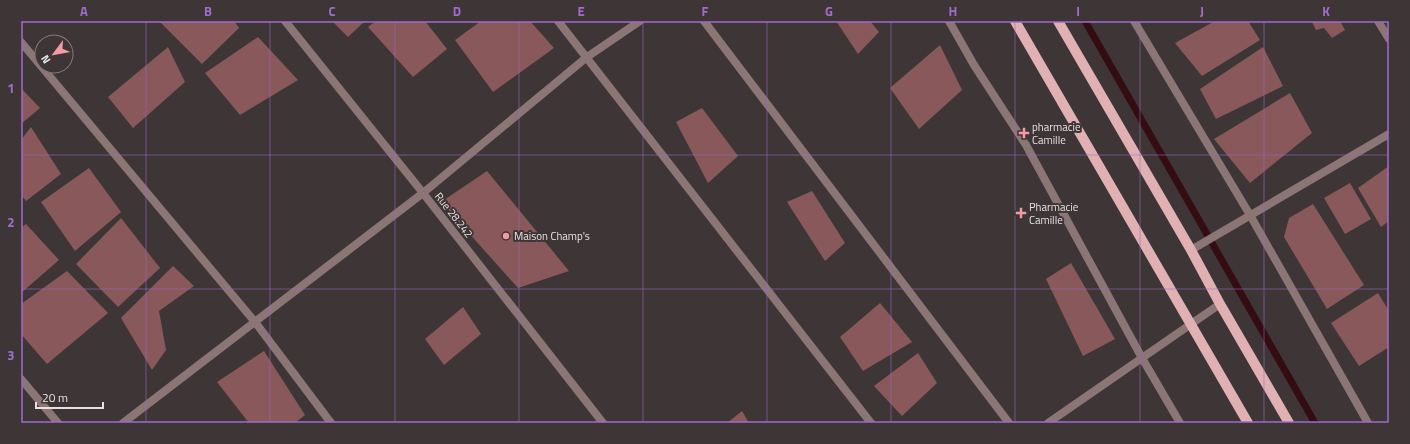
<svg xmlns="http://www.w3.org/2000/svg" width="1410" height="444" viewBox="0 0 1410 444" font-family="'Titillium Web',sans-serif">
<rect width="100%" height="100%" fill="#3e3636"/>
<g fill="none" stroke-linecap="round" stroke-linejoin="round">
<path stroke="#340c11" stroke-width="7" d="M1085,21L1315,423"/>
</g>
<path fill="#89585a" d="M163,21H234L239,28L202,64L160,22Z
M332,21H365L348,37Z
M376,21H425L447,49L413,77L368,27Z
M481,21H530L554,48L493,92L455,40Z
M836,21H870L879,32L858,54Z
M1215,21H1248L1260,40L1202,76L1175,43Z
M1314,21H1340L1345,30L1332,38L1324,28L1316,30L1312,22Z
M258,37L298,80L240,115L205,73Z
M940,45L962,90L919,129L890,88Z
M168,47L185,82L133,128L108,97Z
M1263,47L1283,86L1216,119L1200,89Z
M21,88L40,108L21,124Z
M1290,93L1312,133L1250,183L1214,139Z
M702,108L738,156L708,183L676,122Z
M31,127L61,174L26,201L21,195V140Z
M1389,166V221L1381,227L1358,188Z
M89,168L121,212L75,251L41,202Z
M487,171L569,271L518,288L441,202Z
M1350,183L1371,219L1345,234L1324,198Z
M812,191L845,243L825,261L787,202Z
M1313,204L1364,285L1327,309L1284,237L1289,218Z
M121,218L160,268L118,307L76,264Z
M26,224L59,260L21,293V228Z
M1071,263L1115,339L1083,356L1046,279Z
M173,266L194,286L159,311L166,350L152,370L121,318Z
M67,271L108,313L47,364L21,334V304Z
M1378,293L1389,311V347L1359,366L1331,323Z
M880,303L912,342L863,371L840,337Z
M463,307L481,334L444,365L425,339Z
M264,351L305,415L295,423H249L217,382Z
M918,353L937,383L902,416L874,386Z
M742,411L749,423H727Z"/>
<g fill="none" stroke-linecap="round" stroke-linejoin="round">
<path stroke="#8c7575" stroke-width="8" d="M285,21L423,193L603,423
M558,21L871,423
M704,21L1009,423
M949,21L974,65L1026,145L1142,358L1180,423
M1134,21L1250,215L1368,423
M1378,21L1389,39
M21,42L255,322L331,423
M1191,250L1389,134
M21,379L58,423
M123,423L423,193L587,57L640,21
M1048,423L1220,304"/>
<path stroke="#e0b0b2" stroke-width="10" d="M1015,21L1248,423
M1058,21L1191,250L1220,304L1289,423"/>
</g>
<path fill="none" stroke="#a16bcb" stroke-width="1" stroke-opacity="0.55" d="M146,21V423M270,21V423M395,21V423M519,21V423M643,21V423M767,21V423M891,21V423M1015,21V423M1140,21V423M1264,21V423M21,155H1389M21,289H1389"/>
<g fill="#f49aa0" stroke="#3e3636" stroke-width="1.5">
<path d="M1022 127h4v4h4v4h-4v4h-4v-4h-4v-4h4z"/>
<path d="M1019 207h4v4h4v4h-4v4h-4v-4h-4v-4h4z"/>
<circle cx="506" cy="236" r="4"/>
</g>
<g text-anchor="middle" stroke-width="4" stroke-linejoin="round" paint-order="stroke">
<g font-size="11" fill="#e7e1e2" stroke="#3e3636" text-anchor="start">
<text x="1032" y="131">pharmacie<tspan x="1032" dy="13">Camille</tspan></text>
<text x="1029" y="211">Pharmacie<tspan x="1029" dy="13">Camille</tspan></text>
<text x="514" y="240">Maison Champ's</text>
</g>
<g font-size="11" fill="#e7e1e2" stroke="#3e3636">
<text transform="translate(454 215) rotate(52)" y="4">Rue 28.242</text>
</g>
</g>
<rect width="1410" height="444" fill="none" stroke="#3e3636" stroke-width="44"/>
<g transform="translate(54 54) rotate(238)"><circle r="19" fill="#3e3636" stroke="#827a7b"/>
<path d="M0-3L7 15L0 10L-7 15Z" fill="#f49aa0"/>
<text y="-6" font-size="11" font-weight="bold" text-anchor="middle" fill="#e7e1e2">N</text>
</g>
<path d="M36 402v6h67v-6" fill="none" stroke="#e7e1e2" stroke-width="2"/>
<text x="42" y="402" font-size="12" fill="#e7e1e2" stroke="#3e3636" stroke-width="3" paint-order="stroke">20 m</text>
<rect x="22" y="22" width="1366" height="400" fill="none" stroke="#a16bcb" stroke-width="1.5"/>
<g font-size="13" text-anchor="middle" font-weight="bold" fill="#a16bcb">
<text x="84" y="16">A</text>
<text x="208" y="16">B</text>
<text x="332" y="16">C</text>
<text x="457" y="16">D</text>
<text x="581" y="16">E</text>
<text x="705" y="16">F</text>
<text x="829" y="16">G</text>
<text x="953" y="16">H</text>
<text x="1078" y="16">I</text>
<text x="1202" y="16">J</text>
<text x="1326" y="16">K</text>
<text x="11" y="93">1</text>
<text x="11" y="227">2</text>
<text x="11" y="360">3</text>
</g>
</svg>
